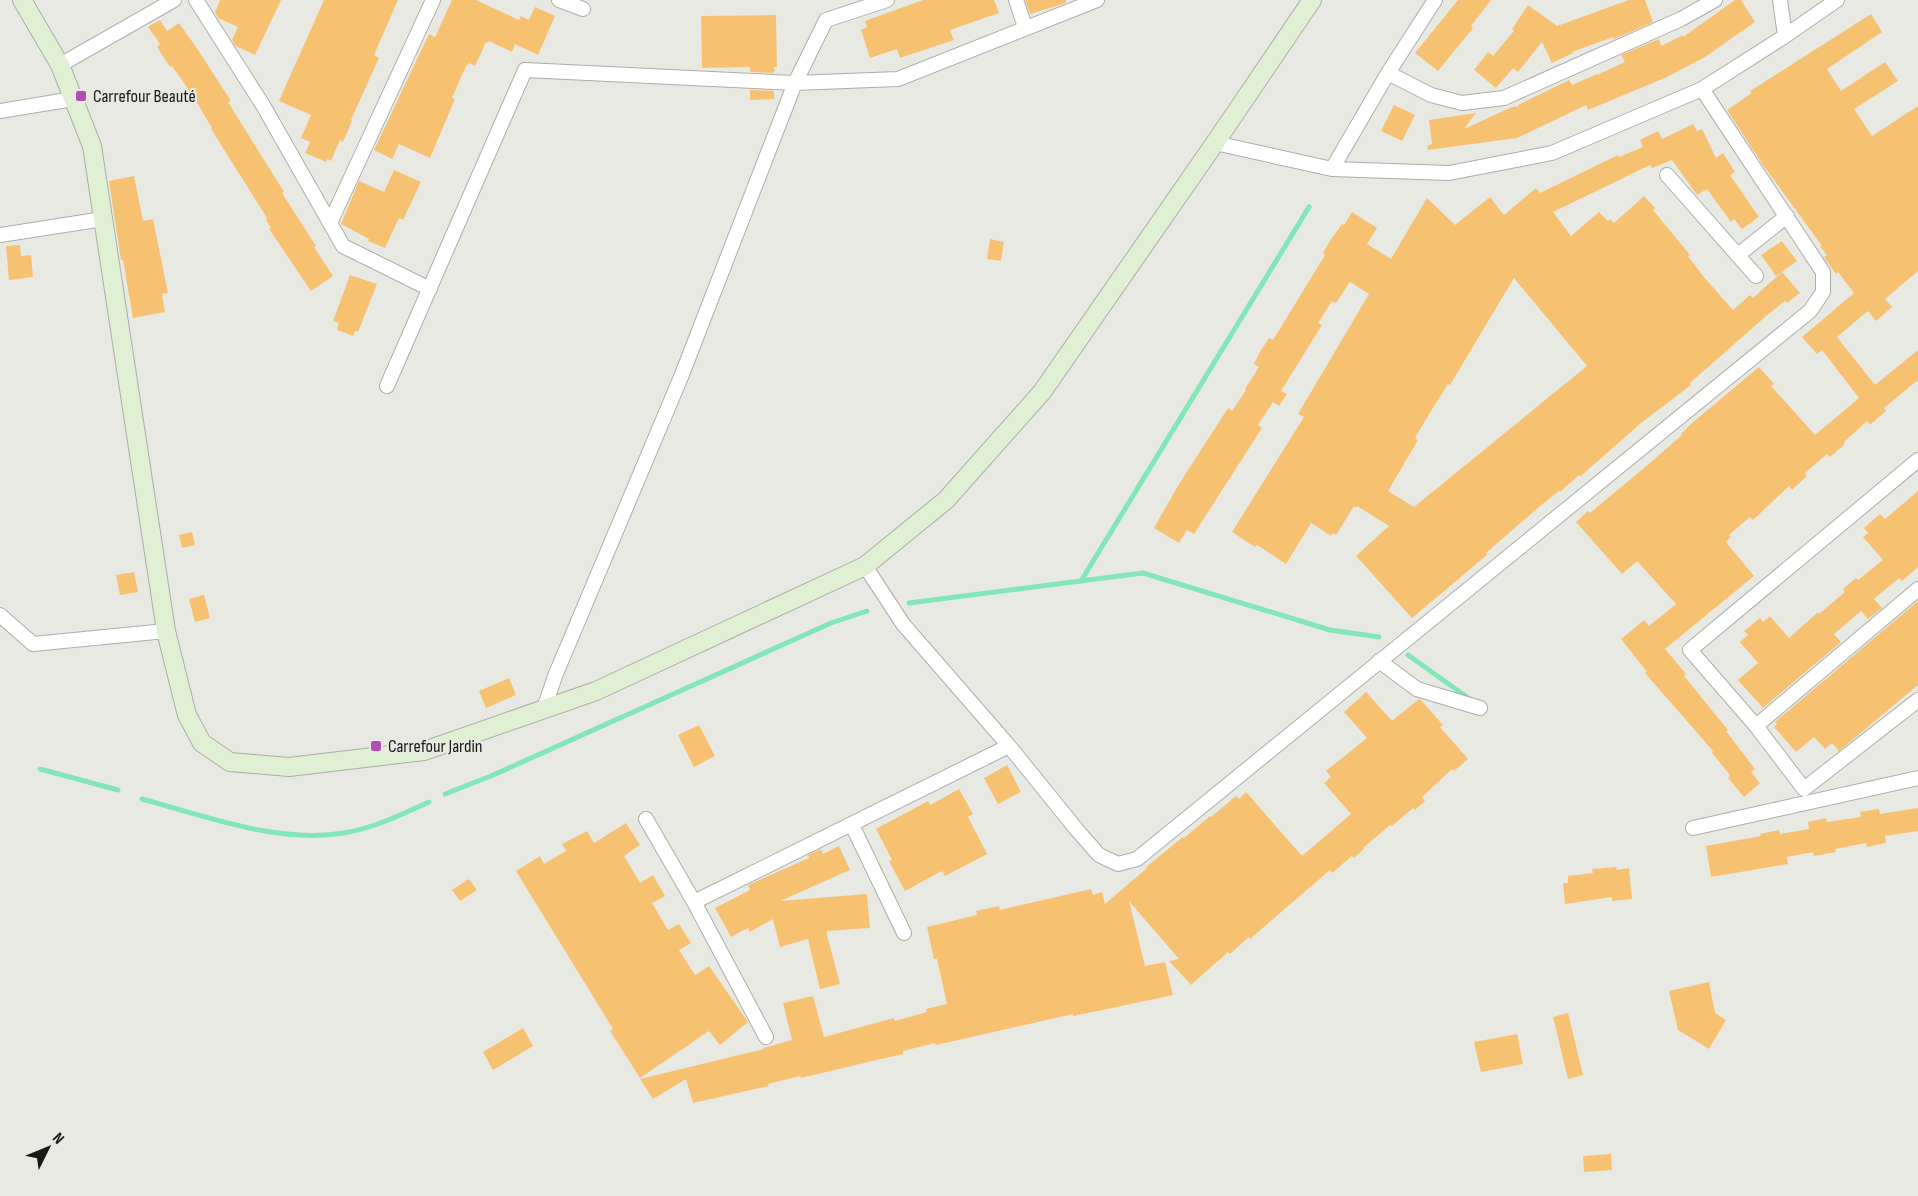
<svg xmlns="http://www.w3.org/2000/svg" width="1918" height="1196" viewBox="0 0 1918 1196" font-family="'Sofia Sans Condensed',sans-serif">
<rect width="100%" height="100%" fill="#e9e9e4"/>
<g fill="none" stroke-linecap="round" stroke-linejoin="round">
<path stroke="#83e6b6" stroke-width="5" d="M1081,581L1309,207
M909,603L1143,573L1330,630L1379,637
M1408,655L1471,700
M40,769L118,790
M445,794L491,776L831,623L867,611
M142,799C205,816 278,844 344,833C374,828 401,815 429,802"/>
</g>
<path fill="#f6c271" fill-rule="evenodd" d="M220,0H281L255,55L236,46L232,40L238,27L218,18L215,12Z
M324,0H398L374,55L379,58L351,120L352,121L343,142L340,140L331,161L327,159L326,162L305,153L310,142L301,138L311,115L279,101Z
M452,0H476L519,20L521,16L529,20L535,7L555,16L538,55L515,44L512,52L489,41L488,43L486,42L475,66L469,63L466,66L452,98L455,99L430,158L399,144L392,159L374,150L429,34L435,37Z
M923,0H994L999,13L950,30L954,40L900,58L897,49L870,58L861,30L867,27L865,21Z
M1025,0H1066V3L1030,14Z
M1458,0H1491L1471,26L1473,28L1438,71L1415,53Z
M1629,0H1645L1653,22L1614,39L1613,37L1572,52L1573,53L1552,63L1542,42L1518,72L1513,68L1496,88L1474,70L1488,52L1493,56L1514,31L1512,29L1528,5L1557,26Z
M1735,0H1741L1755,22L1705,57L1667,77L1588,110L1586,105L1517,138L1428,150L1427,146L1432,144L1429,120L1476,113L1464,129L1512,107L1519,106L1518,105L1569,80L1572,85L1597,74V75L1625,62L1621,55L1659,39L1661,46L1683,35V37Z
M1871,14L1882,32L1827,69L1841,91L1885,62L1898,81L1854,109L1872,136L1918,106V271L1885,299L1892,307L1876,321L1868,311L1837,337L1875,385L1918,350V380L1884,408L1886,411L1870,425L1867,421L1844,442L1845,444L1830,457L1827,454L1805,473L1807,476L1792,490L1789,486L1753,520L1750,517L1729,535L1731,537L1726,542L1754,576L1665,649L1686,674L1684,676L1728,730L1726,731L1755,769L1751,772L1760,783L1744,797L1728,778L1730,775L1712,753L1713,751L1645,673L1647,672L1621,639L1644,620L1649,626L1676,604L1637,561L1622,574L1576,522L1588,511L1590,513L1651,462L1682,435L1681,434L1692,423L1759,367L1774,384L1771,386L1815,435L1859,398L1822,350L1817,354L1802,337L1854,293L1838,272L1836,274L1824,257L1827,255L1820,246H1822L1763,165L1727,110L1752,93L1750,91Z
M776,15L777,67H774V73L750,72V67L702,68L701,16Z
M160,20L167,31L179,23L198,50L231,101L228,102L284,192L282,193L316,246L314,247L333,276L311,291L269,229L271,228L266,220L267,218L211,129L212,128L193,96L172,66L170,67L157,47L160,44L148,27Z
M750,90L774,91V99L750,100Z
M1394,105L1415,115L1402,141L1381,131Z
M1693,124L1697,131L1702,129L1716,158L1723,153L1735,172L1730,175L1759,217L1742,229L1734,219L1731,222L1707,189L1697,195L1672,160L1652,168L1650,165L1553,212L1571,236L1599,212L1608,221L1610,219L1614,223L1644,196L1655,208L1653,210L1690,255L1688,256L1703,276L1733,310L1750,295L1753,298L1782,272L1800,293L1787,303L1785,301L1765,317L1690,383L1691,385L1641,423L1581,476L1579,475L1560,492L1559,491L1540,506L1486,553L1487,555L1412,618L1356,556L1389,526L1357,506L1356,508L1354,506L1336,535L1333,533L1331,536L1311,523L1286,564L1257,545L1255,547L1232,532L1304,417L1298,414L1369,294L1350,282L1336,303L1332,301L1318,323L1322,325L1281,391L1287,394L1279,406L1273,402L1258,425L1262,428L1194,534L1187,530L1179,543L1154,528L1179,484L1228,408L1232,411L1246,390L1245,389L1259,367L1254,364L1260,352L1269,338L1273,340L1325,255L1323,253L1330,241L1342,224L1344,225L1352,212L1377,228L1367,244L1391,259L1427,198L1455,225L1490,197L1504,215L1536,188L1540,193L1618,155L1619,157L1643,147L1640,140L1658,131L1662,139ZM1514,278L1587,366L1414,507L1388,491L1418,440L1415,438L1428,416L1448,384L1450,385Z
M394,170L421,182L403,220L399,218L385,248L368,241L369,239L341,224L359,181L384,192Z
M134,176L143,221L153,219L168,293L162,294L165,312L133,318L123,260H121L109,181Z
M990,239L1004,242L1001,261L987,259Z
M1782,241L1797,261L1776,276L1761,255Z
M20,245L21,256L31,255L33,277L9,280L6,246Z
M350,275L377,284L358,332L355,331L353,336L337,330L339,323L333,321Z
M1918,491V567L1902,581L1899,578L1874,599L1882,608L1868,619L1861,611L1834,634L1841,642L1763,708L1738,680L1758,663L1740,642L1748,635L1744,631L1760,618L1763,622L1770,616L1789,638L1818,612L1819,614L1845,592L1843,589L1856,578L1858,580L1883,560L1863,537L1868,533L1864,528L1880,514L1885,519Z
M192,532L195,545L182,548L179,535Z
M134,572L138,592L120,595L116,575Z
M204,595L210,618L195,622L189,599Z
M1918,601V685L1839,751L1832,743L1825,749L1814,737L1796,752L1774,727L1777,724L1775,722Z
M509,678L516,695L486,708L479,691Z
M1366,692L1392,721L1419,699H1420L1443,725L1440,727L1468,759L1454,771L1452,769L1422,797L1425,801L1415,810L1413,808L1392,826L1390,825L1363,848L1364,849L1354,858L1352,856L1332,873L1330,870L1250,939L1249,937L1230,954L1228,952L1191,985L1169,961L1179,959L1129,901L1145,966L1165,962L1173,995L1098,1011L1073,1016V1014L936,1045L935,1043L903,1051V1054L881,1059L801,1078L800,1076L768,1084L769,1086L693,1103L686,1079L653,1099L640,1079L764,1049L763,1048L792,1040L783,1003L813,996L824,1037L894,1018L895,1021L927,1012L926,1009L947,1004L937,959H934L927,927L977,915L976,911L999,906L1000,910L1091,889L1093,895L1102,892L1105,904L1147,868L1146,867L1183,837L1184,838L1210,816L1211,817L1236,796L1239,799L1246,792L1302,856L1351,814L1324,783L1331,777L1326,771L1367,738L1344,712Z
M699,725L715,756L694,767L678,735Z
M1007,765L1021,792L998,804L984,778Z
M959,789L973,814L968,817L987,854L945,876L942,871L905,891L889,861L892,860L876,829L928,801L930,805Z
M1918,808V831L1885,836L1886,843L1867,847L1866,843L1835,849L1836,852L1814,856L1813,852L1787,857L1788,864L1711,877L1706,846L1761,836L1760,834L1779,830L1780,834L1809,829L1808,822L1826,818L1827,822L1861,817L1860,812L1879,809L1880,814Z
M626,823L640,845L624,856L640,883L653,875L665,896L652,903L668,930L679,924L691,943L679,950L695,975L709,966L748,1022L720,1045L709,1031L640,1078L610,1031L613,1029L516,871L540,856L544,864L566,851L562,844L587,831L594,843Z
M839,846L850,870L780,901L867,894L870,928L826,931L840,984L820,989L808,939L780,947L773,919L750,932L748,928L731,937L715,908L750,890L748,885L809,858L808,855L821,849L823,854Z
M1616,867L1617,870L1629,868L1632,899L1612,901V897L1565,904L1563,883H1568V876L1593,873L1592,869Z
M469,879L477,890L460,901L452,890Z
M1709,982L1715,1013L1726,1020L1709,1049L1678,1030L1669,991Z
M1568,1013L1583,1075L1568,1079L1553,1017Z
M523,1028L533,1046L493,1070L483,1052Z
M1517,1034L1523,1064L1481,1072L1474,1042Z
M1611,1154L1612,1170L1584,1172L1583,1156Z"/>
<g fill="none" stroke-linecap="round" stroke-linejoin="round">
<g stroke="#adada9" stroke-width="16">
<path id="street" d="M196,0L264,107L343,246L430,289
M559,0L583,9
M1016,0L1025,27
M1780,0L1785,36
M60,65L174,0
M1388,73L1431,95L1462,103L1504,98L1681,19L1715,0
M0,111L73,99
M1215,143L1332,169L1449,173L1552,153L1702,89L1785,36L1837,0
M1332,169L1388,73L1435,0
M1667,175L1756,276
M330,223L433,0
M0,235L103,219
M1738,255L1787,216
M387,386L525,70L795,83L898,79L1097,0
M1918,460L1690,650L1756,726L1804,789L1918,700
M865,566L903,624L1009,746L1077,830L1099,855L1118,864L1137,859L1810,311L1823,292V272L1702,89
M0,615L33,644L166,631
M1379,661L1417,689L1480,708
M544,709L555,676L681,377L795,83L826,20L887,0
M1756,726L1918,589
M646,819L694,902L766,1037
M852,825L904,933
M1693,828L1918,778
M694,902L1009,746"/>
</g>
<g stroke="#adada9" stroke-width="20">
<path id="secondary" d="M22,0L60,65L92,146L166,631L187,715L202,743L230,762L289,767L424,751L596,691L865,566L946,500L1042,392L1215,143L1312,0"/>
</g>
<use href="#street" stroke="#fff" stroke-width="14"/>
<use href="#secondary" stroke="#dff1d2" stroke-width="18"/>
</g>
<g fill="#b04eb5" stroke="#e9e9e4" stroke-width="2">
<rect x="75" y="90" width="12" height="12" rx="3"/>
<rect x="370" y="740" width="12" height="12" rx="3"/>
</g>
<g text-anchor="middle" stroke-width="4.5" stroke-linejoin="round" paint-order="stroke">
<g font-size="18" fill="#181817" stroke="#e9e9e4" text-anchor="start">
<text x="93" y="102">Carrefour Beauté</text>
<text x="388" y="752">Carrefour Jardin</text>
</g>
</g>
<g transform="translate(48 1148) rotate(47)" stroke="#e9e9e4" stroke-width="4.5" paint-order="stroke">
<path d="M0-4.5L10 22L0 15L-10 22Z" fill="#181817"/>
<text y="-9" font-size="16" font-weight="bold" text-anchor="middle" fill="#181817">N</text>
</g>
</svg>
